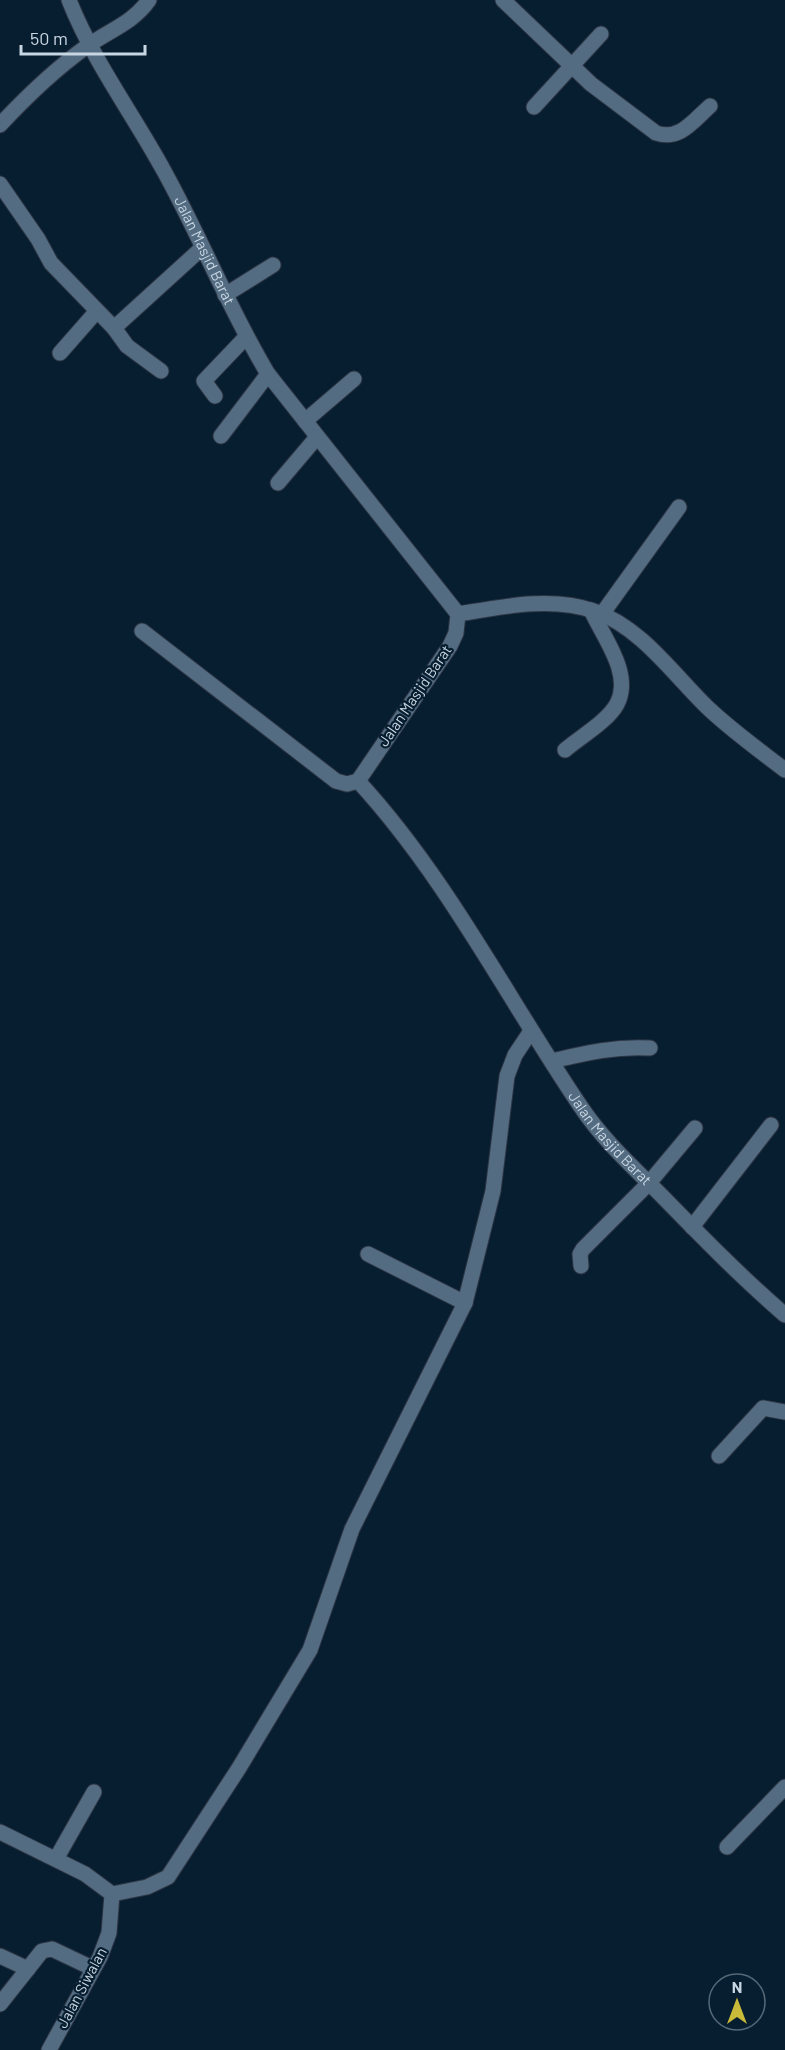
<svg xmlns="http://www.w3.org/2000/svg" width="785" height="2050" viewBox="0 0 785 2050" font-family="Barlow,sans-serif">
<rect width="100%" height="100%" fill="#071e30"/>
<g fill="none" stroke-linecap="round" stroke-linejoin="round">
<g stroke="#2c3544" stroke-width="17">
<g id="minor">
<path id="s1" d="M69,0C93,61 133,114 164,171C201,238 229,309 268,374L458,614L456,633L450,646L358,781C448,879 507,998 581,1107C603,1140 633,1167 661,1195C701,1236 741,1277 785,1315"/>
<path d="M503,0L591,84L656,133C680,141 693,121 710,106"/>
<path d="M534,107L601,34"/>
<path d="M0,125C27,96 54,70 86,47C109,30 132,24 149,0"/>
<path d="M0,184L38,239L51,263L114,328L202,248"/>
<path d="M225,295L273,265"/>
<path d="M114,328L127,346L161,371"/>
<path d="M60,353L96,312"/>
<path d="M215,396L204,381L246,337"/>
<path d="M305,421L354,379"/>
<path d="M221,436L268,374"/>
<path d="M278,483L317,437"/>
<path d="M458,614C501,607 551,596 594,611C641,627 673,674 707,707C731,730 759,750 785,770"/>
<path d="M602,614L679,507"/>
<path d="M142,631L336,781L347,784L358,781"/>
<path d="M565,750C580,737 607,722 617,704C633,674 603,637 591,610"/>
<path d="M552,1061C586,1053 615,1046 650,1048"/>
<path d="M692,1227L771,1125"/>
<path d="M368,1254L465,1303"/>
<path d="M581,1266L580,1254L583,1249L649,1183L695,1128"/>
<path d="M719,1456L763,1408L785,1412"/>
<path d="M0,1832L85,1874L112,1894L109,1933L100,1957L49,2050"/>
<path d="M727,1847L785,1787"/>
<path d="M56,1859L94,1792"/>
<path d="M112,1894L147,1887L168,1877L239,1768L310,1650L352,1529L465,1303L493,1191L507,1076L515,1055L531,1031"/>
<path d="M0,1956L28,1969"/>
<path d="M0,2004L42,1951L52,1949L92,1968"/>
</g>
</g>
<use href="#minor" stroke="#536c82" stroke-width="15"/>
</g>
<g text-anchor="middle" stroke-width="4.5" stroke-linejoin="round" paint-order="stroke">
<g font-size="15" fill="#c8d6e2" stroke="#071e30">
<text dy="5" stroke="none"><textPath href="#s1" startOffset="285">Jalan Masjid Barat</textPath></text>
<text transform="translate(415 696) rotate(-56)" y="5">Jalan Masjid Barat</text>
<text dy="5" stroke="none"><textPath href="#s1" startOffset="1365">Jalan Masjid Barat</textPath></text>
<text transform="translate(82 1988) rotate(-62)" y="5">Jalan Siwalan</text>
</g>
</g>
<g transform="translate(737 2002)"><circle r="28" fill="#071e30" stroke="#546877" stroke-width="1.5"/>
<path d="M0-4.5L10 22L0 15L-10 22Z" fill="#c9ba3a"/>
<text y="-9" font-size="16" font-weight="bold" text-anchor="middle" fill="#c8d6e2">N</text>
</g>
<path d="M21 45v9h124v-9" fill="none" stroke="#c8d6e2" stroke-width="3"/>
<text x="30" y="45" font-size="18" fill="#c8d6e2" stroke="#071e30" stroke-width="4.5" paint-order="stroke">50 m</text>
</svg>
